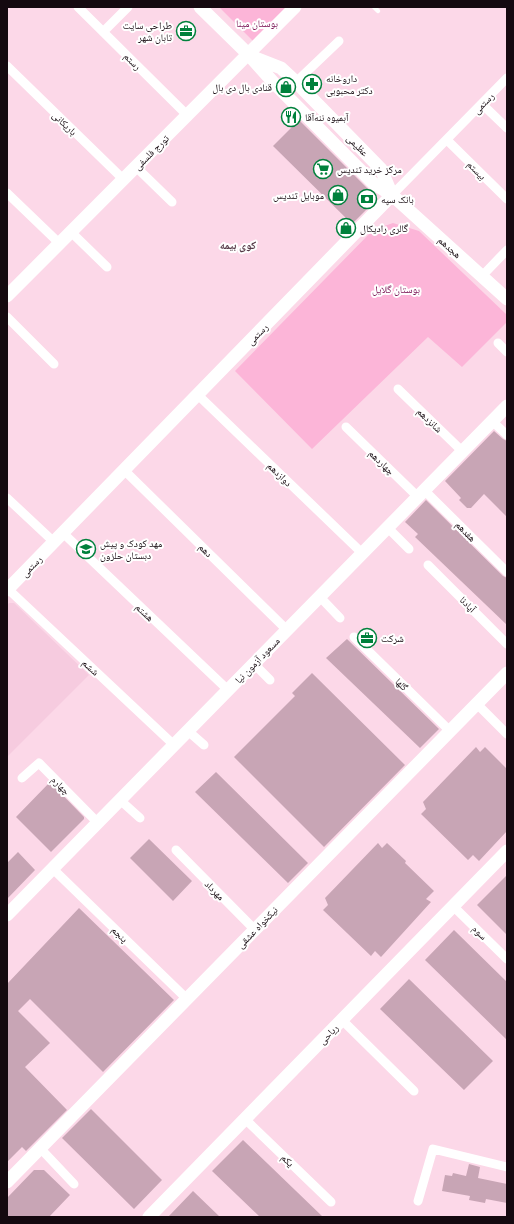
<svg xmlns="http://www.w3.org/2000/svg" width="514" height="1224" viewBox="0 0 514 1224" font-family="'IBM Plex Sans','Noto Naskh Arabic',sans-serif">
<rect width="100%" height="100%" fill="#fcd8e8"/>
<path fill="#f6cbdf" d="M9,603H14L89,675L7,757V605Z"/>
<path fill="#fcb5d8" d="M219,7H295L254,42Z
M393,223L419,231L507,315V322L462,367L428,337L312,449L235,371L373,230Z"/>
<path fill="#c8a5b5" d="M299,120L372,193L373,203L352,224L273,146Z
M494,431L503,439L507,441V517L484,494L471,508H467L459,500L461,498L445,481Z
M426,500L503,576L507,578V625L415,537L418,534L405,522Z
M347,639L439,729L420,748L326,658Z
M312,673L405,765L324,847L234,757L295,696L292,693Z
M476,747L480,752L485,747L507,769V831L479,861L473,855L468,860L421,814L426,809L423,802Z
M216,772L308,863L288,883L195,792Z
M50,782L84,817V819L51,852L16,817Z
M149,839L192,881L173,901L130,858Z
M378,843L382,848L387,843L406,861L405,863L434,891L426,899L431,902L381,957L375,951L371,956L323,910L328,905L325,898Z
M18,852L35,870L7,899V863Z
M507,875V935L477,905Z
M79,908L174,1000L103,1072L30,999L18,1011L50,1043L25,1067L67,1110L26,1151L22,1147L7,1162V984Z
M454,930L507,982V1040L425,960Z
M409,979L493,1061L464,1090L380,1009Z
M91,1109L162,1180L134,1209L62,1138Z
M243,1140L323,1217H260L212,1171Z
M469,1164L480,1167L478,1178L507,1184V1203L486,1199L485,1203L469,1200L470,1196L442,1191L445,1175L452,1176L453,1173L466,1176Z
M34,1170H44L70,1195L49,1217H7V1198Z
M193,1191L220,1217H168Z"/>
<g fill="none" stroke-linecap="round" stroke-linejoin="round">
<path stroke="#fff" stroke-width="4.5" d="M374,7L378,11"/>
<path stroke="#fff" stroke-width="9" d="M78,7L187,115
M103,32L128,7
M7,66L123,179
M296,82L339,41
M482,104L507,128
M447,140L507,199
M136,167L172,202
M7,193L59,243
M392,195L507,78
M71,232L107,267
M482,276L507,250
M7,317L54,364
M498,343L507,352
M398,389L462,451
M198,395L362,553
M492,421L507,435
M346,427L418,497
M124,470L287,630
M424,490L507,572
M7,498L54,542
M387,527L409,549
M63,533L228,690
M428,565L507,644
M8,589L174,745
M320,597L340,618
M354,637L450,731
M254,664L270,680
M477,704L507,734
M188,731L204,745
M22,778L39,763L98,823
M120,800L140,818
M176,850L255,930
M53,869L187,999
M453,906L507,959
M342,1020L414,1091
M245,1119L331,1202
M40,1148L74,1184
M418,1201L433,1149L507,1167"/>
<path stroke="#fff" stroke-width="13" d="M200,7L248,54L273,82L373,183L392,195L507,299
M250,56L281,68L296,82L381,169L392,195
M7,296L295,7
M7,590L392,195
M7,915L507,406
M7,1182L507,673
M149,1217L507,851"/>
</g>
<defs>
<g id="office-ring" transform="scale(1)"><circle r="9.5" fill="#fff" stroke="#00813c" stroke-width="1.5"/><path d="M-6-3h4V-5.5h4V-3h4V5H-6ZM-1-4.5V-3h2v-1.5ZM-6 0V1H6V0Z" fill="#00813c"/></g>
<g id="pharmacy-ring" transform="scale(1)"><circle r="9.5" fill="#fff" stroke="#00813c" stroke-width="1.5"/><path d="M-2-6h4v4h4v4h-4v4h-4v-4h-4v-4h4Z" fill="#00813c"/></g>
<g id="shop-ring" transform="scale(1)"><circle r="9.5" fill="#fff" stroke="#00813c" stroke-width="1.5"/><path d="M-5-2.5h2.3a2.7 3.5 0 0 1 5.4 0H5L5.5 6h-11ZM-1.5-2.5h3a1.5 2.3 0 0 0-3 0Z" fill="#00813c"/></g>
<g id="restaurant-ring" transform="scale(1)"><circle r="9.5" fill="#fff" stroke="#00813c" stroke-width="1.5"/><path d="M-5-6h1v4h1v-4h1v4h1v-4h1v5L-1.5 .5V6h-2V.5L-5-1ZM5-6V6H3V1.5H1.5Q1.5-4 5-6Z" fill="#00813c"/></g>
<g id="supermarket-ring" transform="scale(1)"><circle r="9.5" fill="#fff" stroke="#00813c" stroke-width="1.5"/><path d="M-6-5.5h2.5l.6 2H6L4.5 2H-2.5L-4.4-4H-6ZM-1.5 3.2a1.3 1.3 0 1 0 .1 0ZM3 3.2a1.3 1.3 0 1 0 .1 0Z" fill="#00813c"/></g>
<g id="bank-ring" transform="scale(1)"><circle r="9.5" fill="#fff" stroke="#00813c" stroke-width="1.5"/><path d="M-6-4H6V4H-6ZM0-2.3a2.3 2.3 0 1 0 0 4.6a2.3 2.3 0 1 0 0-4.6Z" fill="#00813c"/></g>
<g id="school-ring" transform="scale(1)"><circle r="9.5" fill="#fff" stroke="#00813c" stroke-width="1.5"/><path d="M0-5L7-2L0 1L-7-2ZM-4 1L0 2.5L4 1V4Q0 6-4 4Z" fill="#00813c"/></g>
</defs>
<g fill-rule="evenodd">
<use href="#office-ring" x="186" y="31"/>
<use href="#pharmacy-ring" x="312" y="84"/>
<use href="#shop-ring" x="286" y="87"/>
<use href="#restaurant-ring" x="291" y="117"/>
<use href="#supermarket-ring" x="323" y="169"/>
<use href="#shop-ring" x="338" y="195"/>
<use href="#bank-ring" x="367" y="199"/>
<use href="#shop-ring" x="346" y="228"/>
<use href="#school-ring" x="86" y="549"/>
<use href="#office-ring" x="367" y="638"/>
</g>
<g text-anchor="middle" stroke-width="4" stroke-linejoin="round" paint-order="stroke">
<g font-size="10" fill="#760e50" stroke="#fff">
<text x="257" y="27">بوستان مینا</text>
<text x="396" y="293">بوستان گلایل</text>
</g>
<g font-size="10" fill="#14090f" stroke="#fff" text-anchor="start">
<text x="172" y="29" text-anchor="end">طراحی سایت<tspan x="172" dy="12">تابان شهر</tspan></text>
<text x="326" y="82">داروخانه<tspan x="326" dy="12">دکتر محبوبی</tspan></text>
<text x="272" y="91" text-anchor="end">قنادی بال دی بال</text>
<text x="305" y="121">آبمیوه ننه‌آقا</text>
<text x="337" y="173">مرکز خرید تندیس</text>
<text x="324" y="199" text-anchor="end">موبایل تندیس</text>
<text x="381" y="203">بانک سپه</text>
<text x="360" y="232">گالری رادیکال</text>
<text x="100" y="547">مهد کودک و پیش<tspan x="100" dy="12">دبستان حلزون</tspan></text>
<text x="381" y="642">شرکت</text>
</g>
<g font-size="10" fill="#14090f" stroke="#fff">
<text transform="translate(133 61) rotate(45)" y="4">رستم</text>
<text transform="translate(483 103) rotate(-46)" y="4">رستمی</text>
<text transform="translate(65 123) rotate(44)" y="4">باریکانی</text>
<text transform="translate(358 145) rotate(45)" y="4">عظیمی</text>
<text transform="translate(151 152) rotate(-45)" y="4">تورج فلسفی</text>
<text transform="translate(477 170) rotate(45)" y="4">بیستم</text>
<text transform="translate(450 247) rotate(42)" y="4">هجدهم</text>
<text transform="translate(257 334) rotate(-46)" y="4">رستمی</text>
<text transform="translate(430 420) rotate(44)" y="4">شانزدهم</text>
<text transform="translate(382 462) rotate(44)" y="4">چهاردهم</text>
<text transform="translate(280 474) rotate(44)" y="4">دوازدهم</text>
<text transform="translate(466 531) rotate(45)" y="4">هفدهم</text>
<text transform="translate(206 550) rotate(45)" y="4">دهم</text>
<text transform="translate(31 566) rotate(-46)" y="4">رستمی</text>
<text transform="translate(468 604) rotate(45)" y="4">آپادنا</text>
<text transform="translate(145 612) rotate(44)" y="4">هشتم</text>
<text transform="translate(257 660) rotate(-46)" y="4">مسعود آزمون نیا</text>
<text transform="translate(91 667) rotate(43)" y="4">ششم</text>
<text transform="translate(402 684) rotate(45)" y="4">گلها</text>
<text transform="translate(61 785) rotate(45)" y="4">چهارم</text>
<text transform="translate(215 890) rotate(45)" y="4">مهرداد</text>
<text transform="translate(257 927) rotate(-46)" y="4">نیکخواه عشقی</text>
<text transform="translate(480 932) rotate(44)" y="4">سوم</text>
<text transform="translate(120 934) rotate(44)" y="4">پنجم</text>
<text transform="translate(328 1034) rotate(-46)" y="4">ریاحی</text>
<text transform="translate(288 1160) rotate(44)" y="4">یکم</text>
</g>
<g font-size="11" font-weight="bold" fill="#543846" stroke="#fff">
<text x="238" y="249">کوی بیمه</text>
</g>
</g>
<rect width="514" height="1224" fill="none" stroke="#14090f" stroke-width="16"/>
</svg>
